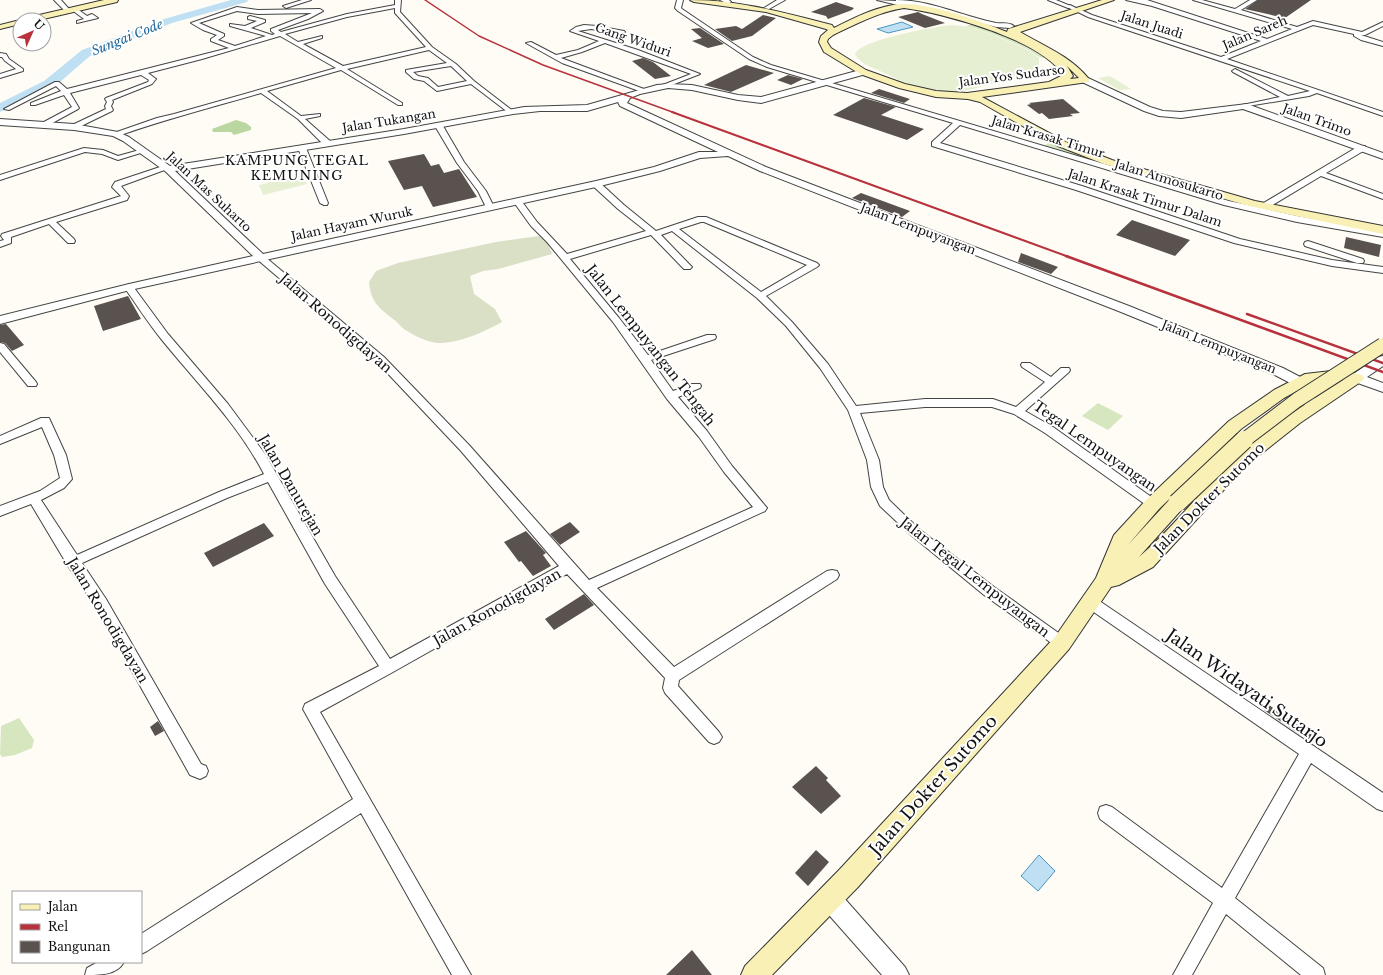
<svg xmlns="http://www.w3.org/2000/svg" width="1383" height="975" viewBox="0 0 1383 975" font-family="'Libre Baskerville',serif">
<rect width="100%" height="100%" fill="#fefcf5"/>
<path fill="#d6e7c0" d="M972,24L1009,38L1046,58C1038,58 1034,53 1027,49C1007,40 987,30 966,26Z
M1050,142L1100,162L1044,146Z
M1098,403L1123,416L1108,430L1082,416Z
M19,718L34,740L32,748L15,755L2,757L0,754L1,726Z"/>
<path fill="#bbd7a1" d="M236,120L246,123L251,127V130L234,135L231,132H213L212,129Z"/>
<path fill="#d9e0c6" d="M539,236C544,238 551,248 552,254L498,269L483,271L470,276L474,294L495,309L502,322C484,332 462,342 441,343C431,344 415,336 407,331C401,328 398,322 393,319C378,307 371,302 369,282L376,271L398,263L496,242Z"/>
<path fill="#e6efd2" d="M952,25L970,27L985,31L1028,50L1039,58V65L1034,70C1011,77 986,87 963,91C933,95 905,84 880,71C871,67 859,63 855,54C860,40 936,26 952,25Z
M1110,76L1131,89L1119,90L1098,78Z
M301,175L307,184L263,195L259,185Z"/>
<path fill="#bee0f2" stroke="#4a96c4" d="M902,22L913,27L888,33L877,29Z
M1039,855L1055,871L1038,891L1021,876Z"/>
<g fill="none" stroke-linecap="round" stroke-linejoin="round">
<path fill="#bee0f2" fill-rule="evenodd" d="M231,0H248L247,2L172,23L90,56L54,87L0,112V103L44,81L82,50L164,19Z"/>
</g>
<path fill="#59524e" d="M1258,0H1311L1285,18L1245,9Z
M836,2L854,8L852,10L828,19L826,16L811,12Z
M918,12L922,14L945,23L925,28L898,17Z
M763,15L776,18L752,36L732,41L715,29L736,26L742,29Z
M700,28L724,44L708,48L692,41L702,38L691,29Z
M643,58L653,62L671,76L655,79L632,61Z
M746,65L774,73L731,92L704,85Z
M788,75L803,79L791,85L777,80Z
M879,89L910,99L904,103L871,93Z
M864,98L896,107L881,115L924,129L907,140L833,115Z
M1063,99L1080,113L1070,114L1073,116L1049,119L1042,113L1039,114L1027,105L1031,104L1029,103Z
M424,154L431,166L439,164L444,173L459,169L477,197L433,207L422,186L404,190L388,161Z
M861,193L910,211L902,217L852,198Z
M1132,220L1190,240L1175,256L1116,235Z
M1346,237L1381,245L1379,257L1344,248Z
M1021,253L1058,267L1051,274L1018,262Z
M128,296L141,319L103,331L94,306Z
M6,324L24,345L12,351L5,343L0,342V325Z
M570,522L580,532L560,545L550,534Z
M264,523L274,536L213,567L204,553Z
M526,531L546,553L543,555L551,566L533,576L521,561L519,562L504,542Z
M584,594L594,605L554,630L545,619Z
M1269,705L1315,737L1311,742L1264,710Z
M158,721L164,731L155,736L150,727Z
M816,766L828,778L826,780L841,796L821,814L792,787Z
M816,850L829,862L808,886L795,873Z
M692,950L712,975H666Z"/>
<g fill="none" stroke-linecap="round" stroke-linejoin="round">
<g stroke="#444" stroke-width="2">
<path id="minor" d="M302,0H311L286,8L283,6Z
M395,0H401L400,12L432,47L456,64L474,81L513,111V113H509L471,84L437,91L424,81L414,79L406,72V70L447,63L429,50L347,69L402,103V105H398L341,70L267,91L301,116L320,114V116L305,119L330,141V145H324L298,119L261,93C213,107 165,119 118,136H115L111,134L157,118L174,114L336,68L280,36L202,59L148,73L156,79L152,84L112,100L113,102L111,106L113,110L112,111L75,129H72L68,127L106,109L105,106L107,102L105,99L106,98L148,82L149,80L141,75L70,93L79,108L78,109L45,127H42V123L72,107L64,95L35,105H31V103L61,91L56,86L9,110L4,109L55,82H59L67,89L229,48L211,41V39L217,35L203,30L191,23L237,7L258,10L320,9L323,11L308,19L278,30L281,32L347,14L395,5ZM395,8V13L426,47L343,66L303,44L322,38V36L298,42L285,34L347,17ZM237,11L258,14L312,13L271,29V31L275,34L272,35L251,28L265,22V20L250,16L248,17V19L257,21L245,26L230,24V26L266,36L235,46L218,40L224,36V34L199,23ZM451,66L467,81L438,87L428,78L418,76L413,72Z
M677,0H683L681,8L682,9L753,57L771,65L1229,201L1257,207L1359,146H1365V150L1326,173L1383,194V199L1321,176L1266,209L1297,216L1383,231V237L1297,222L1224,205L960,125L940,143L1082,186L1240,239L1332,260L1383,267V273L1332,266L1234,243L1076,190L932,146V142L953,123L767,67L749,59L678,11L675,8Z
M1048,0H1056L1073,7L1068,8Z
M1126,0H1147L1267,39L1292,29L1193,0H1202L1235,9L1250,0H1257L1241,10L1297,27L1313,21L1362,32L1383,22V26L1365,35H1361L1383,42V46L1361,40L1354,36V34L1313,25L1227,59L1383,112V116L1317,93L1309,96L1242,107V105L1280,97L1233,72L1232,71L1235,69L1288,96L1310,91L1088,17L1074,10L1079,9L1092,15L1221,57L1261,41L1152,6Z
M72,8H76L87,16L92,14L98,18L77,23V21L84,19L72,10Z
M584,25L597,26L624,31L625,32L622,34L591,29L578,31L638,50L700,74L664,88H660V86L691,74L605,43L582,52L561,58L644,89L645,90L642,92L562,63L526,43L531,42L556,55L578,50L599,41L570,31L576,27Z
M0,53L6,54L9,59L23,69V71L0,78V74L16,69L5,61L2,57H0Z
M436,124H442L443,126L464,162L486,191L494,207L493,209H490L486,207L478,191L457,163L435,126Z
M299,146H302L306,148L328,203L327,205H324L320,203L298,148Z
M84,148L103,150L118,156L143,149L147,151L118,160L102,154L85,152L0,180V175Z
M163,166H166L170,168L121,186L129,196L127,200L56,222L74,239L75,241L74,243H68L49,224L11,237V243L0,247V241L4,240L1,236L2,234L121,196L112,187L115,182Z
M593,182H599L624,205L656,231L698,217H706L817,263L819,265L817,267L766,296L792,322L828,364L856,406L925,399H993L1016,407L1045,382L1022,367L1021,365L1022,363H1030L1051,377L1061,368H1069L1070,370L1069,372L1025,411L1053,427L1157,501L1159,504L1157,507L1153,509L1149,507L1045,433L1014,414L992,407H925L860,413L879,460L883,487L889,500L919,529L994,587L1067,639L1069,643L1067,647L1062,649L1057,647L984,595L911,535L880,506L871,487L867,460L848,410L820,368L786,326L757,298L672,231L661,235L690,265L692,267L690,269H684L651,235L570,259L619,318L648,355L707,335H715L716,337L715,339L651,360L673,391L692,384H700L701,386L700,388L678,397L707,431L732,466L767,508L765,511L597,588L674,667L827,571L832,570L837,571L839,575L837,579L679,680L678,686L719,732L722,737L719,742L714,744L709,742L665,693L663,688L665,678L567,574L393,672L320,712L471,975H452L361,813L147,951L141,954V934L353,799L303,709L305,704L379,666L325,584L268,482L227,498L82,563L106,599L201,764L206,766L208,771L206,776L200,779L190,775L96,607L68,566L31,504L0,516V506L40,491L60,478L54,455L42,427L0,444V436L41,418H49L66,455L72,479L64,488L41,500L77,555L219,492L264,474C238,424 197,383 162,340C148,323 137,305 124,287L129,284L132,285L168,334L228,404L265,454L335,576L390,659L559,566L461,451L376,361L258,260L257,258L258,256H264L384,357L469,445L589,580L753,507L724,472L699,437L667,399L613,322L547,242L531,226L513,201L517,199H520L537,222L567,254L646,231L618,209L593,186ZM701,222H704L807,265L761,292L679,229Z
M1308,241L1363,259L1364,261L1363,263H1357L1305,246L1304,244L1305,242Z
M0,343L4,344L36,382L37,384L36,386H28L0,352Z
M1090,596L1095,598L1383,793V811L1377,809L1311,763L1235,898L1323,968L1325,975H1301L1226,914L1192,975H1173L1213,903L1100,819L1098,813L1100,807L1106,805L1112,807L1222,888L1299,754L1085,606L1083,602L1085,598Z
M98,962H124C117,975 100,975 85,975L87,968Z"/>
</g>
<g stroke="#444" stroke-width="2">
<path id="tertiary" d="M54,0H61L70,10L65,11Z
M720,0H729L731,2L728,4Z
M777,0H785L769,9L764,8Z
M877,0L896,1V0C930,0 962,16 996,23C1002,24 1009,22 1014,26L1010,28L996,27L913,5L912,7L910,8Z
M1070,5L1080,10L1077,12L1067,7Z
M860,70H866L867,72L866,74L761,103L738,100L692,90L668,88L640,94L630,98L627,103L766,167L1129,306L1283,368L1304,379L1319,406L1317,409L1312,411L1307,409L1294,385L1273,374L1121,312L760,171L728,156L700,158L660,171L596,187L130,290L0,324V316L129,284L253,256L165,171L123,141L113,136L74,130L0,125V119L74,124L118,132L129,137L170,166L404,129L524,107L587,105L657,85L668,84L692,85L738,95L761,97ZM618,102L620,106L718,152H699L654,167L596,181L263,254L175,171L404,134L513,114L540,111H587Z
M1082,78H1088L1150,107L1163,111L1181,112L1247,104L1383,153V159L1243,109L1181,118L1159,116L1144,111L1082,82Z
M1383,356V366L1367,377L1383,383V392L1352,381L1350,378L1352,375L1378,357Z
M829,887L837,890L905,967L909,975H882L821,906L818,898L821,890Z"/>
</g>
<g stroke="#333" stroke-width="2">
<path id="secondary" d="M104,0H118L117,2L39,20H25L26,18Z
M690,0C739,0 785,13 832,25L834,28C856,17 879,5 903,4C930,3 981,21 1007,32L1008,29L1102,0H1114L1020,32C1044,46 1070,56 1088,78L1090,80L1088,82L982,97L1066,142L1112,160L1255,201L1383,226V234L1249,206L1104,164L1058,146L980,102L968,99L936,97L899,88L860,74L824,52L819,42L821,36L828,30L826,29L766,12L694,2ZM904,8C944,13 1042,40 1063,75L1049,82L967,93L936,91L905,84L866,70L831,48L827,42L828,39L833,35C856,24 878,12 904,8ZM1067,66L1079,78L1070,79L1073,76Z
M20,20V24L0,29V25L20,20H22Z
M1340,370L1362,375L1364,378L1362,381L1300,423L1257,457L1232,481L1153,567L1119,585L1111,587L1069,649L858,887L772,975H741L745,966L840,869L1055,637L1096,578L1114,535L1147,499L1229,421L1274,390L1305,374ZM1340,380H1343C1304,405 1264,430 1230,463C1199,493 1172,529 1139,557L1138,558L1183,508L1186,503L1183,498L1177,497L1171,498L1127,546L1159,509L1241,429L1284,398L1313,382Z"/>
</g>
<use href="#minor" fill="#fff" fill-rule="evenodd"/>
<use href="#tertiary" fill="#fff" fill-rule="evenodd"/>
<use href="#secondary" fill="#f9f0b6" fill-rule="evenodd"/>
<path stroke="#b7323c" stroke-width="1.5" d="M425,0L479,36L543,65L675,113"/>
<path stroke="#b7323c" stroke-width="2" d="M672,112L1069,257"/>
<path stroke="#b7323c" stroke-width="2.5" d="M1066,256L1383,372
M1247,314L1383,363"/>
<g stroke="#333" stroke-width="16" stroke-linecap="butt">
<path id="secondary-bridge-far1" d="M1243,441L1297,400L1383,345"/>
</g>
<g stroke="#333" stroke-width="20" stroke-linecap="butt">
<path id="secondary-bridge" d="M1177,503L1244,440"/>
</g>
<use href="#secondary-bridge-far1" stroke="#f9f0b6" stroke-width="14"/>
<use href="#secondary-bridge" stroke="#f9f0b6" stroke-width="18"/>
</g>
<g text-anchor="middle" stroke-width="4" stroke-linejoin="round" paint-order="stroke">
<g font-size="12" fill="#111" stroke="#fff">
<text transform="translate(1152 25) rotate(18)" y="4">Jalan Juadi</text>
<text transform="translate(1255 33) rotate(-23)" y="4">Jalan Sareh</text>
<text transform="translate(633 40) rotate(19)" y="4">Gang Widuri</text>
<text transform="translate(1012 76) rotate(-7)" y="4">Jalan Yos Sudarso</text>
<text transform="translate(1317 120) rotate(20)" y="4">Jalan Trimo</text>
<text transform="translate(389 121) rotate(-9)" y="4">Jalan Tukangan</text>
<text transform="translate(1048 137) rotate(17)" y="4">Jalan Krasak Timur</text>
<text transform="translate(1169 180) rotate(17)" y="4">Jalan Atmosukarto</text>
<text transform="translate(209 192) rotate(43)" y="4">Jalan Mas Suharto</text>
<text transform="translate(1145 198) rotate(18)" y="4">Jalan Krasak Timur Dalam</text>
<text transform="translate(352 224) rotate(-12)" y="4">Jalan Hayam Wuruk</text>
<text transform="translate(918 229) rotate(21)" y="4">Jalan Lempuyangan</text>
<text transform="translate(1219 347) rotate(22)" y="4">Jalan Lempuyangan</text>
</g>
<g font-size="13" font-style="italic" fill="#22699a" stroke="#fff">
<text transform="translate(127 37) rotate(-22)" y="5">Sungai Code</text>
</g>
<g font-size="13" letter-spacing="1" fill="#111" stroke="#fff">
<text x="297" y="165">KAMPUNG TEGAL<tspan x="297" dy="15">KEMUNING</tspan></text>
</g>
<g font-size="14" fill="#111" stroke="#fff">
<text transform="translate(336 323) rotate(41)" y="5">Jalan Ronodigdayan</text>
<text transform="translate(651 345) rotate(52)" y="5">Jalan Lempuyangan Tengah</text>
<text transform="translate(1095 446) rotate(35)" y="5">Tegal Lempuyangan</text>
<text transform="translate(291 485) rotate(60)" y="5">Jalan Danurejan</text>
<text transform="translate(1209 498) rotate(-45)" y="5">Jalan Dokter Sutomo</text>
<text transform="translate(975 577) rotate(38)" y="5">Jalan Tegal Lempuyangan</text>
<text transform="translate(497 607) rotate(-29)" y="5">Jalan Ronodigdayan</text>
<text transform="translate(108 620) rotate(59)" y="5">Jalan Ronodigdayan</text>
</g>
<g font-size="17" fill="#111" stroke="#fff">
<text transform="translate(1247 688) rotate(35)" y="6">Jalan Widayati Sutarjo</text>
<text transform="translate(933 785) rotate(-48)" y="6">Jalan Dokter Sutomo</text>
</g>
</g>
<rect x="12" y="891" width="130" height="72" fill="#ffffff" stroke="#a0a0a0"/>
<rect x="20" y="904" width="20" height="6" fill="#f9f0b6" stroke="#a0a0a0"/>
<text x="48" y="911" font-size="12" fill="#111111">Jalan</text>
<rect x="20" y="924" width="20" height="6" fill="#b7323c" stroke="#a0a0a0"/>
<text x="48" y="931" font-size="12" fill="#111111">Rel</text>
<rect x="20" y="941" width="20" height="12" fill="#59524e" stroke="#a0a0a0"/>
<text x="48" y="951" font-size="12" fill="#111111">Bangunan</text>
<g transform="translate(32 32) rotate(45)"><circle r="19" fill="#ffffff" stroke="#a0a0a0"/>
<path d="M0-3L7 15L0 10L-7 15Z" fill="#b7323c"/>
<text y="-6" font-size="11" font-weight="bold" text-anchor="middle" fill="#111111">U</text>
</g>
</svg>
